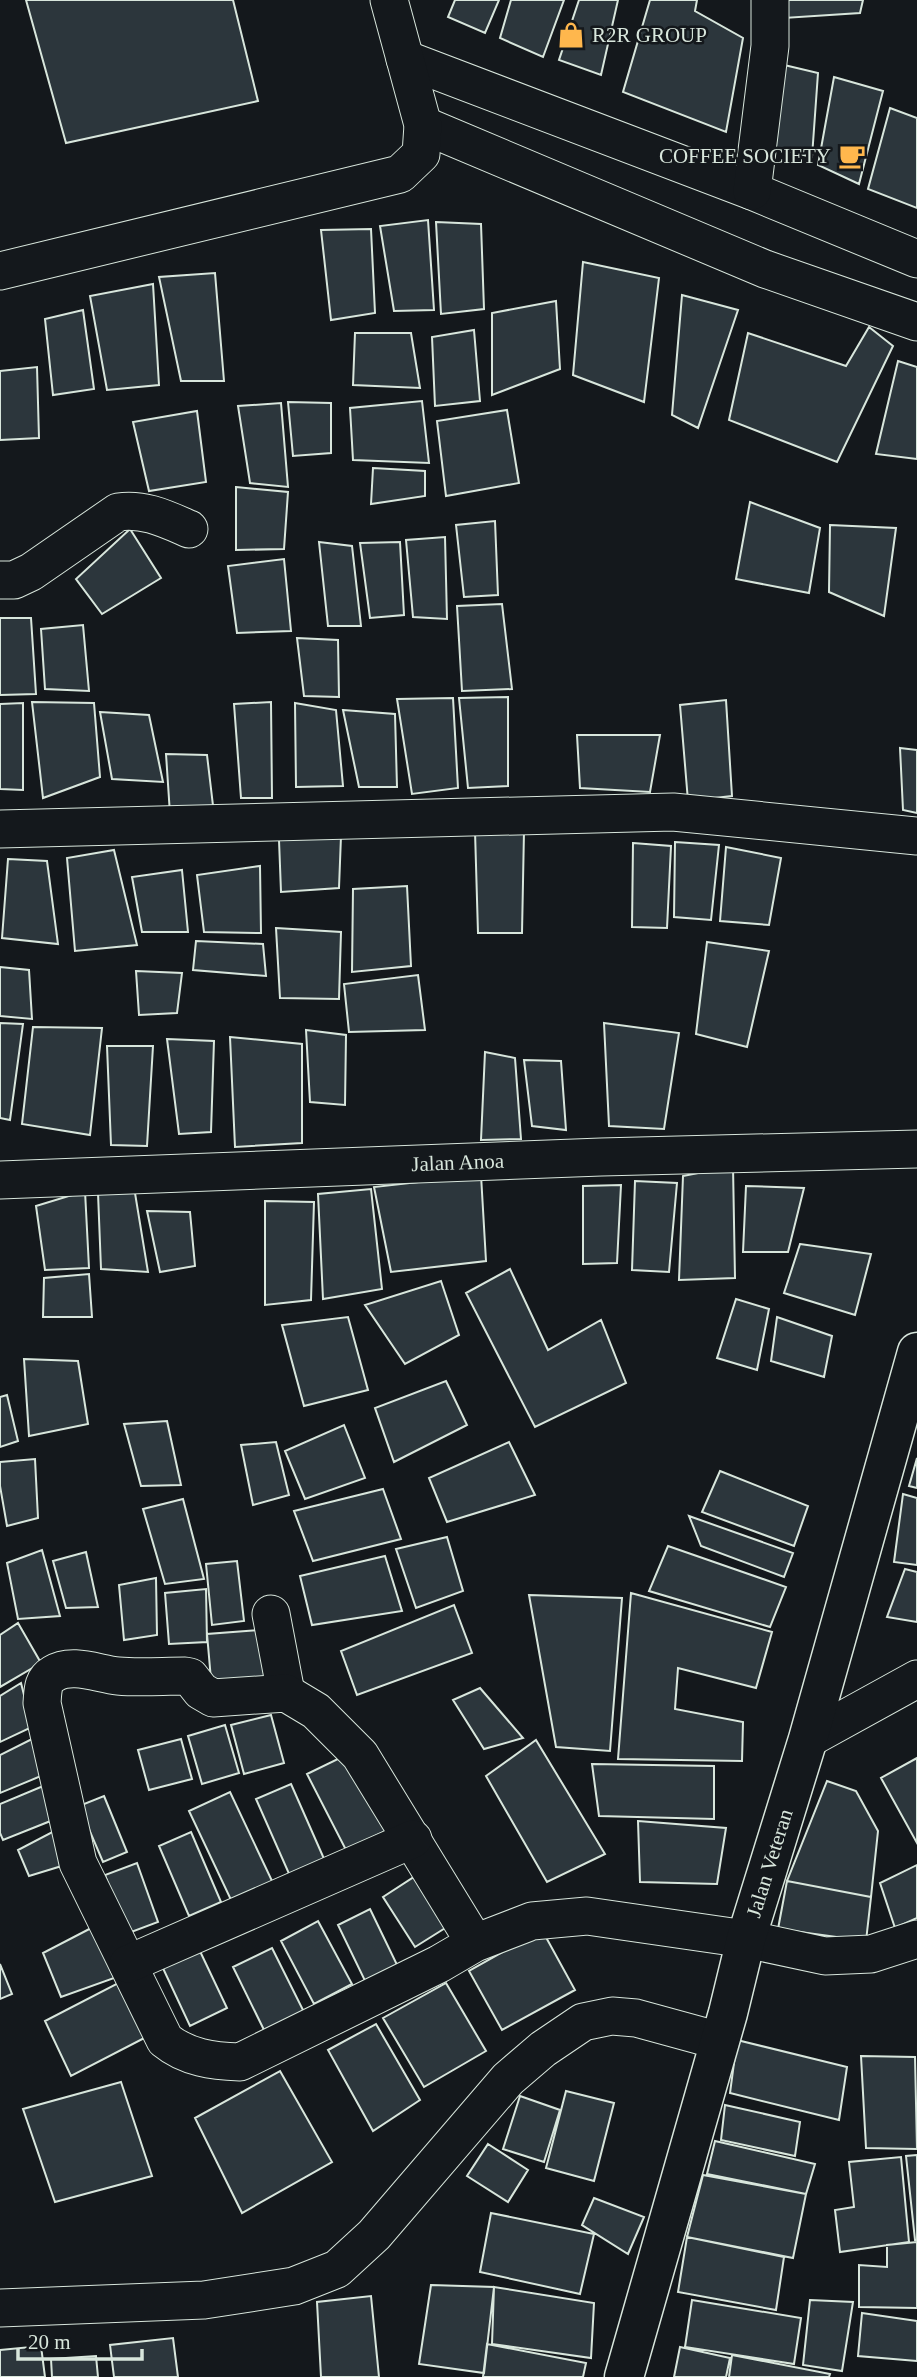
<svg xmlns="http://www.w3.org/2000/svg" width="917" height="2377" viewBox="0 0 917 2377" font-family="'Times New Roman',serif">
<rect width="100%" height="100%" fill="#14181c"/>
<path fill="#2c363c" stroke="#d8e6dc" stroke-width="2" d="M26,0H233L258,101L66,143Z
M455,0H499L485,33L448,17Z
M511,0H564L543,57L500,38Z
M579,0H618L601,75L559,60Z
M650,0H697L695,11L743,38L726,132L623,92Z
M784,0H863L860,13L784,18Z
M780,64L818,73L812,157L766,146Z
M834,77L883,91L859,184L818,165Z
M890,108L917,118V208L868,189Z
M428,220L434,310L394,311L380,226Z
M436,222L481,224L484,309L441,314Z
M371,229L375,313L331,320L321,230Z
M583,262L659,278L644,402L573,375Z
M215,273L224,381H181L159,277Z
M153,284L159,385L107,390L90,296Z
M682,295L738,310L698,428L672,415Z
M556,301L560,369L492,395V313Z
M83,310L94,389L53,395L45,319Z
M869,327L893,346L837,462L729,420L748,333L846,366Z
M474,330L480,401L435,406L432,337Z
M355,333H411L420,388L353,385Z
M898,361L917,367V459L876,454Z
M37,367L39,438L0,440V371Z
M422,401L429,463L353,460L350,408Z
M288,402L331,403V453L293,456Z
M281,403L288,487L250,483L238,406Z
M507,410L519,483L446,496L437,421Z
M197,411L206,482L149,491L133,422Z
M373,468L425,471V496L371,504Z
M236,487L288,492L284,549L236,550Z
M750,502L820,528L809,593L736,579Z
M495,521L498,595L464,597L456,525Z
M830,525L896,528L884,616L829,592Z
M130,529L161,578L102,614L76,579Z
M445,537L447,619L413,617L406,540Z
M319,542L352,546L361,626H328Z
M400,542L404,615L370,618L360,543Z
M284,559L291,631L237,633L228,566Z
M502,604L512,689L462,691L457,606Z
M0,618H31L36,694L0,695Z
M83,625L89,691L45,689L41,629Z
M297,638L338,640L339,697L304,696Z
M508,697V786L468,788L459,698Z
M453,698L458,788L412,794L397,699Z
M726,700L732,796L688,801L680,705Z
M32,702L94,703L100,777L43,798Z
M271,702L272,798H241L234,704Z
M23,703V790L0,789V704Z
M295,703L336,710L343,786L296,787Z
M343,710L395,714L397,787H359Z
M100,712L149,715L163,782L112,779Z
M577,735H660L650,792L580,788Z
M900,748L917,750V813L903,810Z
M166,754L207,755L214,814H170Z
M475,831H524L522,933H478Z
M341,836L339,888L281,892L279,840Z
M675,842L719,845L711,920L674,917Z
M633,843L671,846L667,928L632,927Z
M726,847L781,858L769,925L720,921Z
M114,850L137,945L75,951L67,858Z
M8,859L47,861L58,944L2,938Z
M260,866L261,933L204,932L197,875Z
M182,870L188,932H142L132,877Z
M407,886L411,966L352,972L353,889Z
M276,928L341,932L339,999L280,998Z
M196,941L263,944L266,976L193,970Z
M707,942L769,951L747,1047L696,1034Z
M0,967L29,970L32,1019L0,1016Z
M136,971L182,973L177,1013L139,1015Z
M418,975L425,1030L349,1032L344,984Z
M0,1023L23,1024L10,1120L0,1118Z
M604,1023L679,1033L664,1129L609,1126Z
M33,1027L102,1028L90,1135L22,1124Z
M306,1030L346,1035L345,1105L310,1102Z
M230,1037L302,1044V1143L235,1147Z
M167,1039L214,1041L211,1132L179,1134Z
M107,1046H153L147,1146L111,1145Z
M485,1052L515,1058L521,1139L481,1140Z
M524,1060L561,1061L566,1130L532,1126Z
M733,1166L735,1278L679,1280L683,1176Z
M481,1175L486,1261L391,1272L374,1187Z
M635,1181L677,1183L669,1272L632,1270Z
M621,1185L617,1263L583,1264V1186Z
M746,1186L804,1188L788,1252H743Z
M371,1189L382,1289L323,1299L318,1194Z
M85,1191L89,1268L45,1270L36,1206Z
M98,1193H135L148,1272L101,1269Z
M265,1201L314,1202L311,1300L265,1305Z
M147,1211L190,1212L195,1266L160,1272Z
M800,1244L871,1254L855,1315L784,1293Z
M510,1269L548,1350L601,1320L626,1383L535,1427L466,1293Z
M89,1274L92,1317H43L44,1278Z
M441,1281L459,1335L405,1364L365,1305Z
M736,1299L769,1309L757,1370L717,1358Z
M348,1317L368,1390L304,1406L282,1325Z
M777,1317L832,1336L824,1377L771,1361Z
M24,1359L78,1361L88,1424L29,1436Z
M446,1381L467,1425L394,1462L375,1408Z
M7,1395L18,1441L0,1447V1397Z
M167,1421L181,1485L141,1486L124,1424Z
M344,1425L365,1478L305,1499L285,1451Z
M276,1442L289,1495L253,1505L241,1445Z
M509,1442L535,1495L447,1522L429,1478Z
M917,1458V1488L909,1486Z
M35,1459L38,1518L7,1526L0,1486V1462Z
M720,1471L808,1506L794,1546L702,1512Z
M383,1489L401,1539L313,1561L294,1511Z
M903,1494L917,1498V1565L894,1562Z
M183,1499L204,1579L165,1584L143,1509Z
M689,1516L793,1553L784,1577L701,1546Z
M447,1537L463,1591L416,1608L396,1549Z
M668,1546L786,1587L770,1627L649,1591Z
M42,1550L60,1616L18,1619L7,1563Z
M86,1552L98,1607L66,1608L53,1561Z
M385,1556L402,1611L312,1625L300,1576Z
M237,1561L244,1621L212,1625L206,1564Z
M905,1569L917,1572V1622L887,1617Z
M156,1578L157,1635L124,1640L119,1585Z
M206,1589L207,1642L169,1644L165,1593Z
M631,1593L772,1632L756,1688L678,1668L675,1709L743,1722L742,1761L618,1759Z
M529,1595L622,1598L610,1751L556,1747Z
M454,1605L472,1653L357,1695L341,1651Z
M18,1623L41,1663L0,1687V1635Z
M260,1630L266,1686L212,1691L207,1634Z
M21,1683L32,1727L0,1742V1696Z
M480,1688L523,1738L484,1749L453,1700Z
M271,1715L284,1763L244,1774L231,1725Z
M225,1725L239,1773L202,1784L188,1736Z
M32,1739L41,1776L0,1793V1755Z
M181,1739L192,1779L149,1790L138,1750Z
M536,1740L605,1854L547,1882L486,1776Z
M348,1754L386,1831L346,1850L307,1774Z
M917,1758V1843L881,1778Z
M592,1764L714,1766V1819L599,1816Z
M827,1781L856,1791L878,1831L871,1897L787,1881Z
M48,1784L53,1820L3,1840L0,1833V1804Z
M291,1784L325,1861L290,1876L256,1799Z
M230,1792L273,1883L232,1902L189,1811Z
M104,1796L127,1852L103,1862L79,1806Z
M638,1821L726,1828L717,1884L640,1882Z
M60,1828L65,1865L29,1876L18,1850Z
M191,1832L221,1902L189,1916L159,1846Z
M137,1863L158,1922L126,1934L105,1875Z
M917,1865V1918L895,1928L880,1883Z
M417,1875L450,1925L415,1947L383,1897Z
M787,1881L871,1897L866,1941L778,1929Z
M370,1909L400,1971L368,1987L338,1925Z
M318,1921L352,1984L314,2004L281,1941Z
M97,1925L117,1977L61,1997L43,1953Z
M542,1930L575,1990L502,2030L469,1971Z
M198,1947L227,2008L190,2026L161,1964Z
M272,1948L305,2014L266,2034L233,1967Z
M0,1964L12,1994L0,1999Z
M126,1979L154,2033L71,2076L45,2021Z
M446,1983L486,2051L424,2087L383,2018Z
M376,2024L420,2100L373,2131L328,2050Z
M737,2040L847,2067L839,2120L730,2093Z
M861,2056L915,2057L917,2149L866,2148Z
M280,2071L332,2162L242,2213L195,2118Z
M121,2082L152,2176L55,2202L23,2109Z
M566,2091L614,2103L594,2181L546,2168Z
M520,2096L560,2110L544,2162L503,2149Z
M725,2105L800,2122L795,2156L721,2140Z
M715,2141L815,2164L806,2194L707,2174Z
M488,2144L528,2170L508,2202L467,2176Z
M917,2155V2240H915L906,2156Z
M901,2157L909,2242L840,2252L835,2210L854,2207L849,2162Z
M703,2175L806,2194L793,2258L687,2237Z
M594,2198L644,2217L628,2254L582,2225Z
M491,2213L594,2234L580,2294L480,2272Z
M687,2237L784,2257L776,2310L678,2292Z
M917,2242V2308L859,2307V2265L887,2267V2245Z
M431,2285L494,2287L484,2373L419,2364Z
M494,2287L594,2303L591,2358L492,2344Z
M371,2296L379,2377H321L317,2302Z
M692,2300L801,2318L794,2364L685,2347Z
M810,2300L853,2302L842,2371L803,2365Z
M862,2313L917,2321V2361L858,2356Z
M173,2338L178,2377H114L110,2345Z
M487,2344L586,2363L583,2377H483Z
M41,2346L45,2377H0V2350Z
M680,2347L730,2358L726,2377H674Z
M732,2355L830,2374L829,2377H729Z
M96,2356L98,2377H52L51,2359Z"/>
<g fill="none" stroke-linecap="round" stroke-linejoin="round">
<g stroke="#d8e6dc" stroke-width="39">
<g id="minor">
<path d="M405,59L752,191L917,259"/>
<path d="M423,125L765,269L917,322"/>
<path d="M752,191L770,46V0"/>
<path d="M0,271L400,174L421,154L423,125L389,0"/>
<path d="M0,580H14L31,572L118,512C144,508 166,519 189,529"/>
<path d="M0,829L673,812L917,836"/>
<path id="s1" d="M0,1180L601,1157L917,1149"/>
<path d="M271,1614L286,1693"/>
<path d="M808,1739L917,1679"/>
<path d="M475,1943L360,1755L316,1711L286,1693L213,1698L201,1691L190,1677L185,1676C163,1676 140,1678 118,1676C98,1674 72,1662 53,1674C42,1680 43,1692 42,1703L78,1863L165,2040C187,2058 213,2061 240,2062L439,1964L475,1943L532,1921L587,1916L746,1939L825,1956L871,1954L917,1939"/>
<path d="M128,1964L413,1839"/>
<path d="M0,2308L204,2300L294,2286L337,2269L374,2235L508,2079L543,2049L583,2022L612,2016L636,2018L720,2041"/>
</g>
</g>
<g stroke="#d8e6dc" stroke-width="41">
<g id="secondary">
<path id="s2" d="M624,2377L728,2013L746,1939L808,1739L917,1352"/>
</g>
</g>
<use href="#minor" stroke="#14181c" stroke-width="37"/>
<use href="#secondary" stroke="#14181c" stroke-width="38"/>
</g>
<defs>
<g id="shop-bare" transform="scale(2.1)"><path d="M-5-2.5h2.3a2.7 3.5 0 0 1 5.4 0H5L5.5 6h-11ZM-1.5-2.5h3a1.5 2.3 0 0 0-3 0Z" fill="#ffb74d" stroke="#14181c" stroke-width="2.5" paint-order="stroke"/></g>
<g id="cafe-bare" transform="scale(2.1)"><path d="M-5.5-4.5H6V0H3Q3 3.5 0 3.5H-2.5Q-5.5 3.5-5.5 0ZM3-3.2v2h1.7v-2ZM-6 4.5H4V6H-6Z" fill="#ffb74d" stroke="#14181c" stroke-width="2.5" paint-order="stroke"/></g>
</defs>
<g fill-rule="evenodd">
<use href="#shop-bare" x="571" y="35"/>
<use href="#cafe-bare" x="852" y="156"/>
</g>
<g text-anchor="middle" stroke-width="5" stroke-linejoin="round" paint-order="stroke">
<g font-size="21" fill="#d8e6dc" stroke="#14181c" text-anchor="start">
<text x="592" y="42">R2R GROUP</text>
<text x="831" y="163" text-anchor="end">COFFEE SOCIETY</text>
</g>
<g font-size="21" fill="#d8e6dc" stroke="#14181c">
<text dy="7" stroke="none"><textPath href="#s1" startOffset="458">Jalan Anoa</textPath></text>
<text dy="7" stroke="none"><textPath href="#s2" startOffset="534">Jalan Veteran</textPath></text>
</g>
</g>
<path d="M18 2349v10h124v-10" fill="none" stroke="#d8e6dc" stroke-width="3.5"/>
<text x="28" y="2349" font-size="21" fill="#d8e6dc" stroke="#14181c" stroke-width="5" paint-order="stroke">20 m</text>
</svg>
